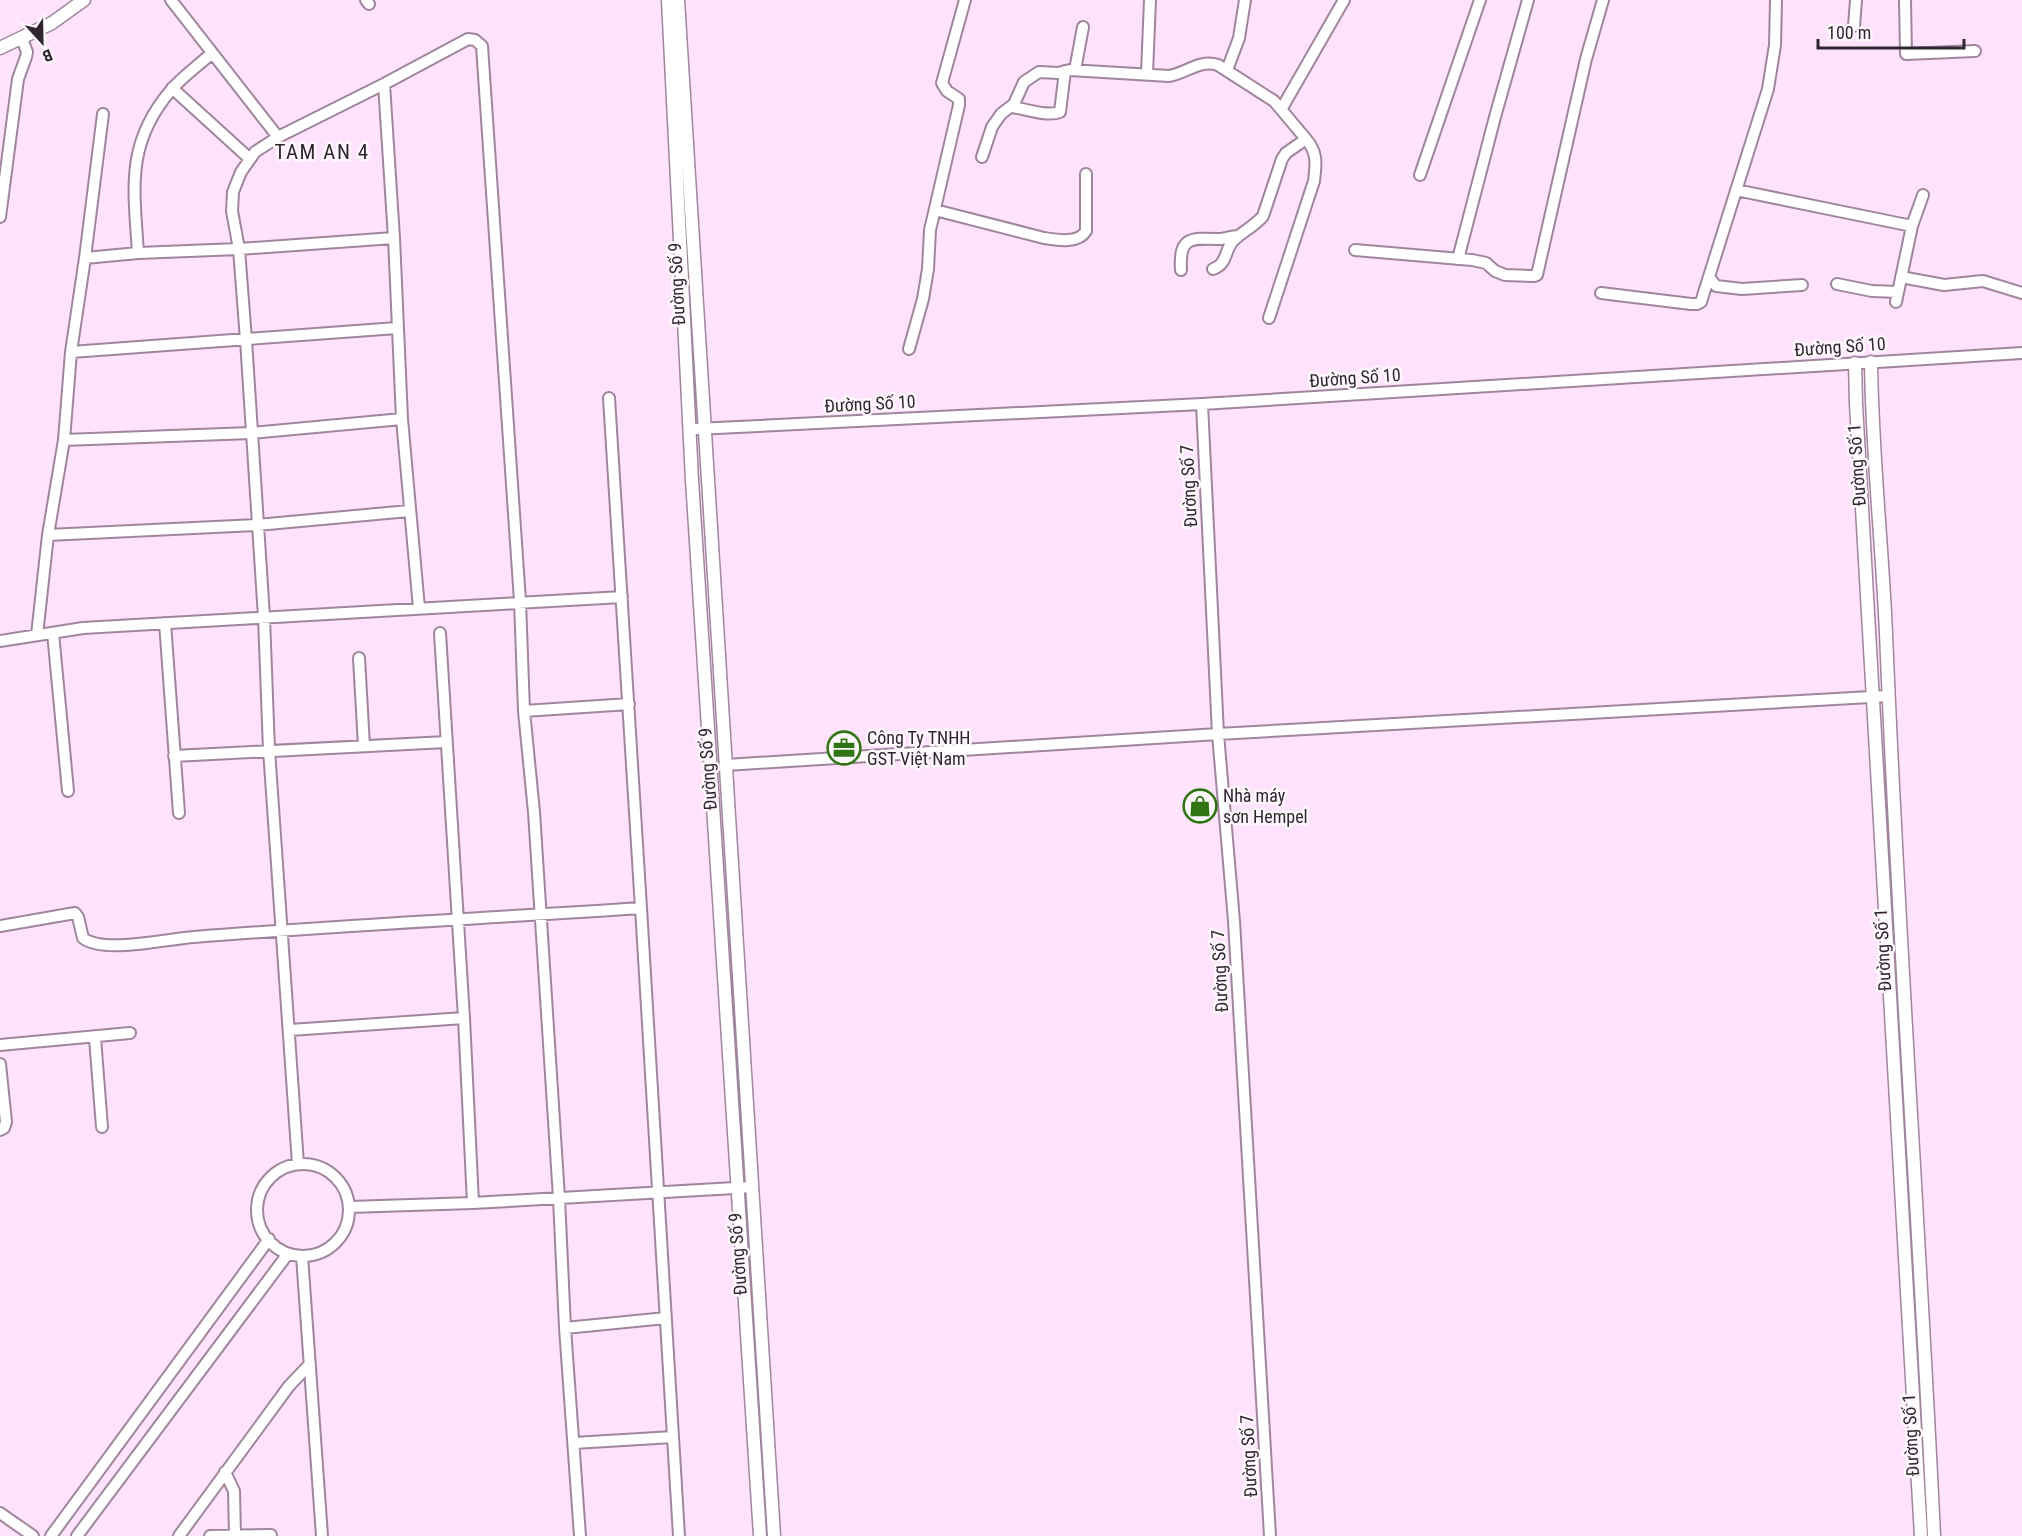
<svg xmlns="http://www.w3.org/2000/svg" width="2022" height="1536" viewBox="0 0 2022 1536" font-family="'Roboto Condensed',sans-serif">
<rect width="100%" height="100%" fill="#ffe3fc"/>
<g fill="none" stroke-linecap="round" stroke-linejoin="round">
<g stroke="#9f869d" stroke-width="14">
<path id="minor" d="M171,0L278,137
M366,0L369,4
M1905,0L1906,54L1975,51
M1854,26L1856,0
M1075,70L1083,27
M1227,70L1239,38L1245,0
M1147,73L1150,0
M384,84L394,238L402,419L419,608
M172,88L250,159
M1012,107C1026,109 1047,117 1060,112L1065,71
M1282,108L1344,0
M982,157L992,127L1001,114L1014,104L1024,82L1039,72L1058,73L1070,70L1169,76C1187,73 1199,59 1218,65L1274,101L1306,139L1286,153L1282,159L1263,216C1254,227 1241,232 1232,242C1224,253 1227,264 1213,269
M1420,175L1480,0
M1736,190L1912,226
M935,210L1044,238C1057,240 1078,244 1086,231V174
M0,217L18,79L26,57L27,52L22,39
M1355,250L1472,260L1486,263L1495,271L1505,275L1534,276L1537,275L1586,59L1603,0
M138,253C134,189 125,144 171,90C183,76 199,65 212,53
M85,258L138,253L239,249L394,238
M1458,259L1495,117L1528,0
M1181,270C1179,237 1190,238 1219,239C1225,239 1231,236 1238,236
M1709,277L1716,286L1742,289L1802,285
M1901,277L1944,285L1983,281L2022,293
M1837,284L1872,291L1898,292
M1601,293L1691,304H1697L1701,302L1768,89L1775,45L1776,0
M1896,302L1912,226L1923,195
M1269,318L1314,181C1316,164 1318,153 1306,139
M909,349L923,299L928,269L930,230L959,105V99L947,91L942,83L965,0
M71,352L397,328
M609,398L641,908
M1202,404L1218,734L1234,921L1270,1536
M696,429L1202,404L2022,353
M64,440L251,433L402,419
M48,535L257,525L409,511
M165,623L179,813
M53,633L68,791
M440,633L464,1018L473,1203
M37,635L48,535L64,440L71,352L85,258L103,114
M0,641L83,628L622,597
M359,658L364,746
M524,711L629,704
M174,756L446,742
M726,765L1218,734L1888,696
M0,926L75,913L78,917L83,938C104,954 166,939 194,937C343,925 492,918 641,908L679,1536
M290,1030L464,1018
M95,1038L102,1127
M0,1045L130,1033
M0,1064L6,1122L4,1128L0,1130
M257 1210a46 46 0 1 1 92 0a46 46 0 1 1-92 0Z
M298,1164L269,750L264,617L246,340L239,249L232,211L233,192L241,172L255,152L278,137L384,84L468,39L475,40L482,46L520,601L524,711L534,812L559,1198L565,1328L580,1536
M349,1207L473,1203L752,1187
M302,1256L322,1536
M565,1328L666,1318
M574,1443L673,1437
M225,1472L234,1491L235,1535
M0,1513L33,1536
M51,1536L269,1239
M77,1536L287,1255
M179,1536L289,1386L310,1364
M210,1536L271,1535"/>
</g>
<g stroke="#9f869d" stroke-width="15">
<path id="tertiary" d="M668,0L692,480L760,1536
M678,0C709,512 741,1024 774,1536
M0,48L52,23L84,0
M1871,362C1872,453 1882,543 1886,633C1898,934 1920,1235 1934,1536
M1855,363L1856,404L1921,1536"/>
</g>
<use href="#minor" stroke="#fff" stroke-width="10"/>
<use href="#tertiary" stroke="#fff" stroke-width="12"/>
</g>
<defs>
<g id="office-ring" transform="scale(1.725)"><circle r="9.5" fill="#fef8fd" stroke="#307414" stroke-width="1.5"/><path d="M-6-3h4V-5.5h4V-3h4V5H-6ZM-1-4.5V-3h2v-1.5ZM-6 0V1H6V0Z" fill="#307414"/></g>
<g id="shop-ring" transform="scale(1.725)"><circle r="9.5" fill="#fef8fd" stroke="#307414" stroke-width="1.5"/><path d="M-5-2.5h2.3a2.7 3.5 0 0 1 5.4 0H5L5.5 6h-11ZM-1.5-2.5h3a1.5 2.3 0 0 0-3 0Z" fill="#307414"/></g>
</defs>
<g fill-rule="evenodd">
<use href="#office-ring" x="844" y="748"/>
<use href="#shop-ring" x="1200" y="806"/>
</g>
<g text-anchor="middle" stroke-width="5" stroke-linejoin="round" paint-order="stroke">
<g font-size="18" fill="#30262f" stroke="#fef8fd">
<text transform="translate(677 284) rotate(-93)" y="6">Đường Số 9</text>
<text transform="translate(1840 347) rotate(-4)" y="6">Đường Số 10</text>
<text transform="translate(1355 378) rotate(-4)" y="6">Đường Số 10</text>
<text transform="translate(870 404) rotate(-3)" y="6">Đường Số 10</text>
<text transform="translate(1857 465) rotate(-94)" y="6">Đường Số 1</text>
<text transform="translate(1189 486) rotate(-93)" y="6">Đường Số 7</text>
<text transform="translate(708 769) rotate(-94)" y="6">Đường Số 9</text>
<text transform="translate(1883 950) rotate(-93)" y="6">Đường Số 1</text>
<text transform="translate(1220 971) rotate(-93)" y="6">Đường Số 7</text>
<text transform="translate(738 1254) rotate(-94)" y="6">Đường Số 9</text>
<text transform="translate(1911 1435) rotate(-93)" y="6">Đường Số 1</text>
<text transform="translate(1249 1456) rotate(-93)" y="6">Đường Số 7</text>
</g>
<g font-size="18" fill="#30262f" stroke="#fef8fd" text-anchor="start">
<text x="867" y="744">Công Ty TNHH<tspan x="867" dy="21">GST Việt Nam</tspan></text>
<text x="1223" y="802">Nhà máy<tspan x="1223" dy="21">sơn Hempel</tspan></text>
</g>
<g font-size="21" letter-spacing="1.5" fill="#30262f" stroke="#fef8fd">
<text x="322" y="159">TAM AN 4</text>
</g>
</g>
<g transform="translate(42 42) rotate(158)" stroke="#fef8fd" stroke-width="4.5" paint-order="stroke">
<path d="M0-4.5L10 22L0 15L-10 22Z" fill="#30262f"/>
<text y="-9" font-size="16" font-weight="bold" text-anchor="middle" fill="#30262f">B</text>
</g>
<path d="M1818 39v9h146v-9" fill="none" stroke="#30262f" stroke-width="3"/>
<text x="1827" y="39" font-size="18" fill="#30262f" stroke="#fef8fd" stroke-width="4.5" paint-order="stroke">100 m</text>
</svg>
